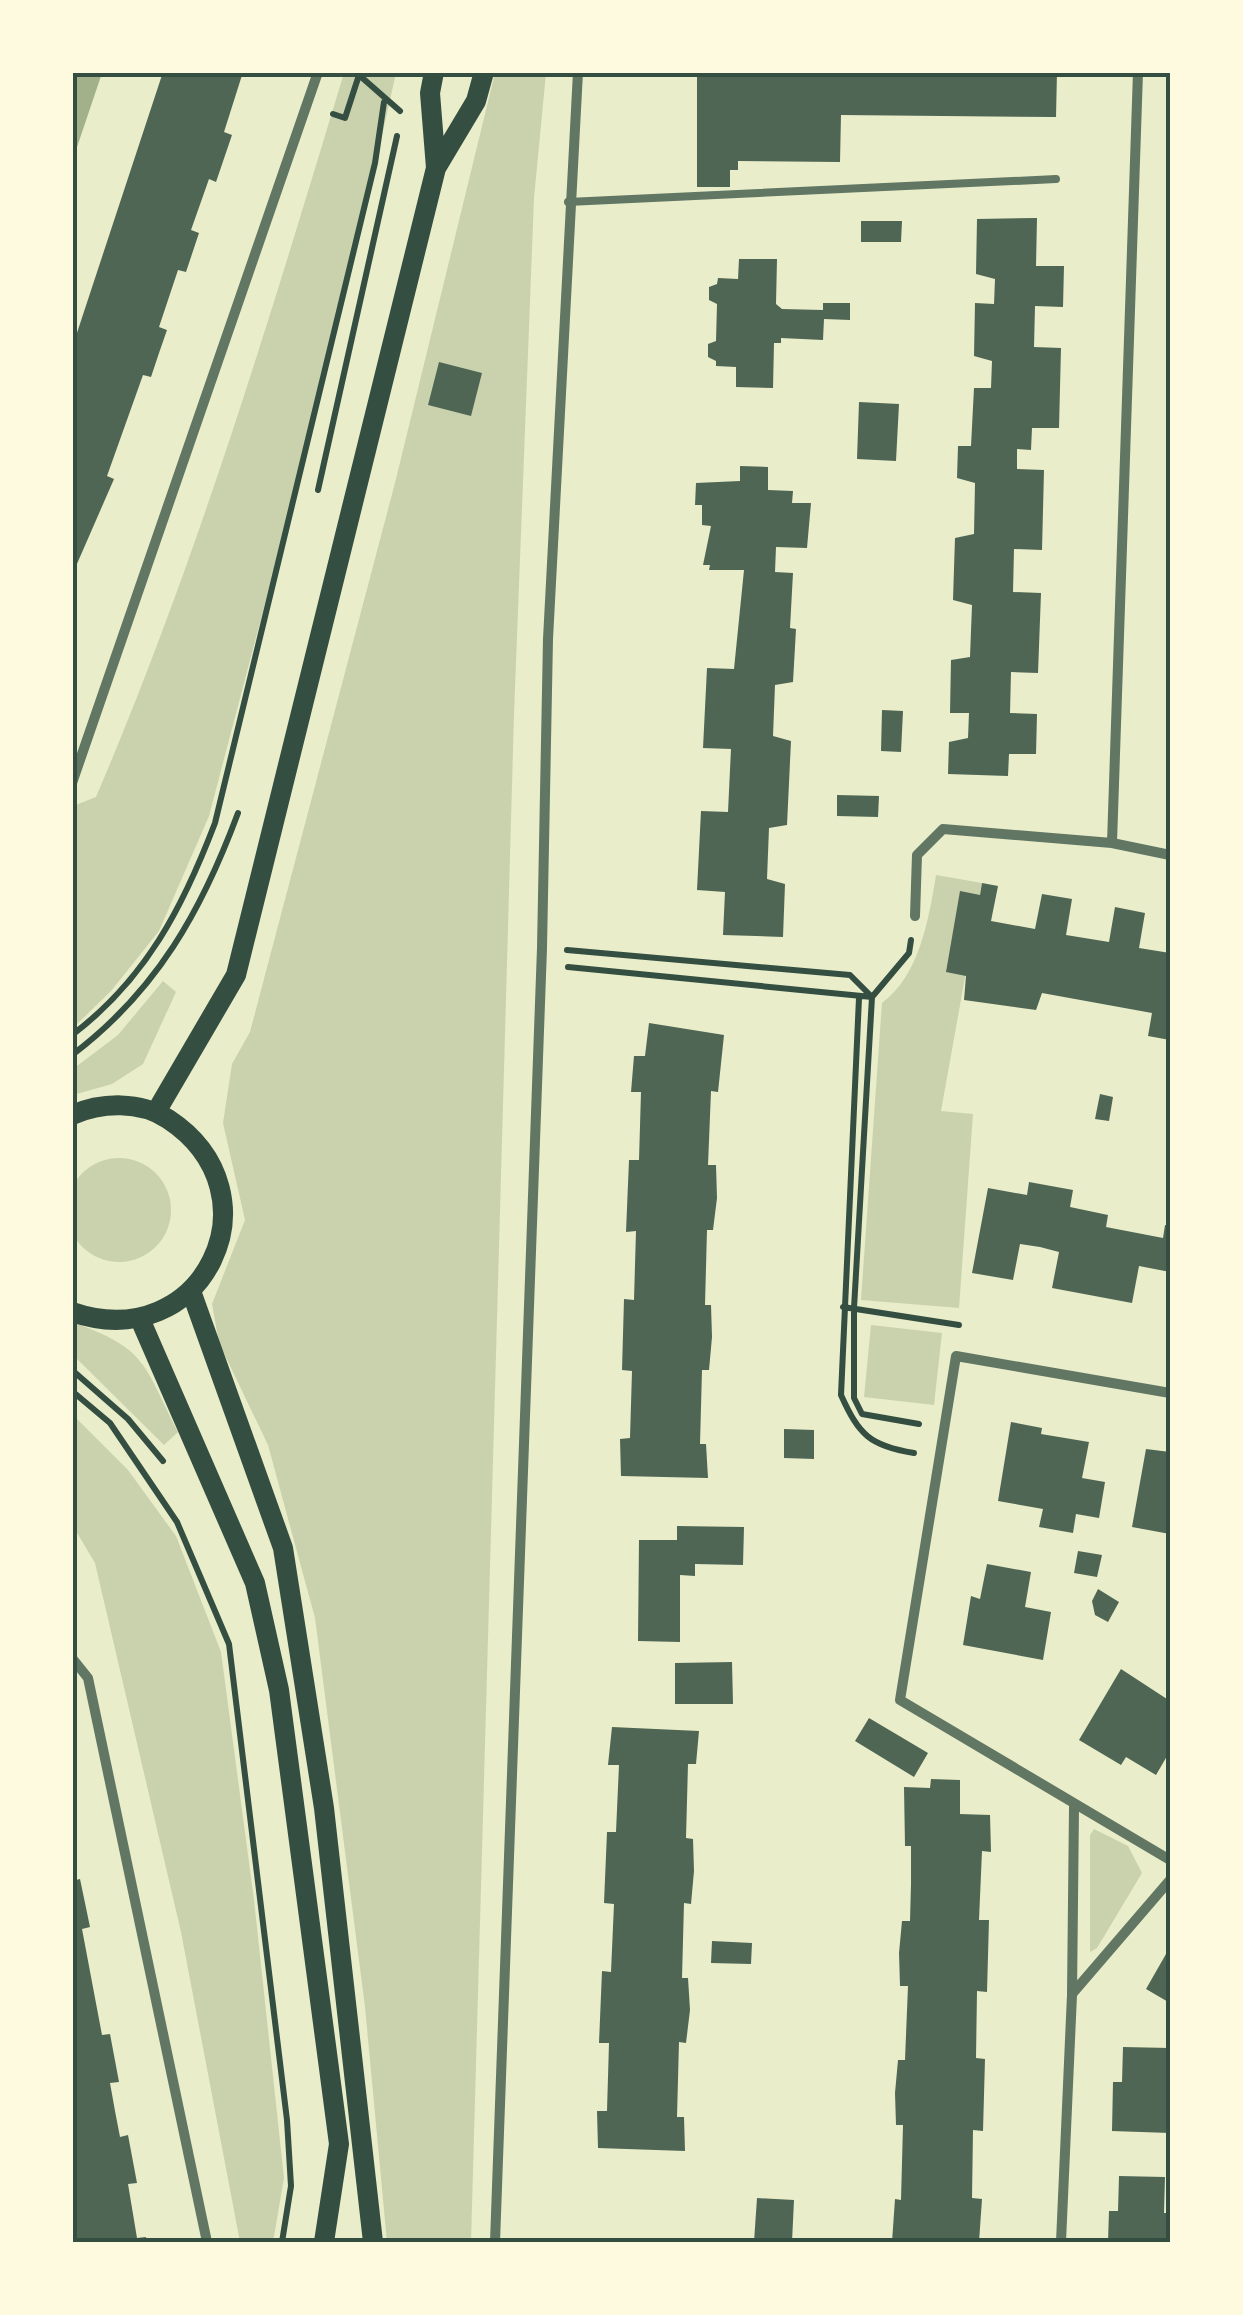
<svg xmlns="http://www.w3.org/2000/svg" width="1243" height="2315" viewBox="0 0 1243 2315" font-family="'Source Serif 4',serif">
<rect width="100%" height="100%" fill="#e9edc9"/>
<path fill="#cad2ad" d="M344,73H396L346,296L209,816L159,931L111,991L73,1028V806L96,797C197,561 270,317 344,73Z
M495,73H546L534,198L514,714L471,2242H387L365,2007L315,1618L268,1445L219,1343L212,1304L245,1220L223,1123L232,1064L250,1032L395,483Z
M936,875L982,883L941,1111L973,1114L959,1308L861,1300L882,1003C919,976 929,919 936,875Z
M163,981L176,992L143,1064L112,1084L73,1095V1069L118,1035Z
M67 1210a52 52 0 1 1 104 0a52 52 0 1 1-104 0Z
M72,1322C148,1349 143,1364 178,1432L164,1445L73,1355Z
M871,1325L942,1333L934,1405L864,1397Z
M73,1415L128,1470L176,1536L221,1652L254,1900L284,2178L273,2242H240L181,1932L95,1563L73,1526Z
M1094,1829L1128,1846L1142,1873L1097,1948L1090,1952V1835Z"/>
<path fill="#a3b18a" d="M73,72L102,73L73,159L72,73Z"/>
<path fill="#4f6655" d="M163,72H243L224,132L232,135L216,182L209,179L191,230L199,233L186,272L178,270L159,327L167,330L159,353L151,377L143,375L107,476L114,479L73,573L72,348Z
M697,72H1057L1056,117L841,115L840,162L738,161V170H730V187H697Z
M1037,218L1036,266H1064L1063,307L1035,306L1034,347L1061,348L1059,428H1032L1031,450L1017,449V469L1044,470L1042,550L1014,549L1013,592L1041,593L1038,673L1011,672L1010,713L1037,714L1036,754H1009L1008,776L948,774L949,742L968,738L969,713H950L951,660L970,657L972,605L953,600L955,538L974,534L975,483L957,478L958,446H971L974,388H991L992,361L974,356L975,303L994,304L995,279L976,274L977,219Z
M861,221H902L901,242H861Z
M739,259H777L776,304L782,309L823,310V303H850V320L824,319L823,340L781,338V343H774L773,388L736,387V367L716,366V361L708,357V344L716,341L717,304L709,300V287L717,284L718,278L738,279Z
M439,362L482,373L471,416L428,405Z
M859,402L899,404L896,461L857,459Z
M740,466L768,467V490L793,491L792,503H811L807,548L776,547L775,572L793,573L790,628L796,629L793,682L775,685L773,736L791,741L787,825L769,828L767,879L785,884L783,937L723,935L725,892L697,890L701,811L728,812L731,749L703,748L707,668L734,669L744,570H709L710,565H703L711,526L702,525V505H695L696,483L740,481Z
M882,710L903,711L901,752L881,751Z
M837,795L879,796L878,817L837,816Z
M982,883L998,886L991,921L1035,929L1042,894L1072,899L1066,935L1109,942L1115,907L1145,913L1139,948L1170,953V1040L1148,1036L1152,1013L1042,993L1036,1010L964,1000L966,976L946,972L960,891L980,895Z
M649,1023L724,1035L718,1092L711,1091L708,1165H716L717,1198L713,1230H707L705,1305H711L712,1337L709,1370H702L700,1444H706L708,1478L621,1476L620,1439L630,1438L632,1371L622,1370L624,1299L634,1300L636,1231L626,1232L629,1160H639L641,1092H631L634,1056H645Z
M1100,1094L1113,1097L1109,1121L1095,1119Z
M1029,1182L1073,1190L1070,1207L1108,1215L1106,1227L1163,1238L1165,1225L1170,1226V1272L1139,1266L1132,1303L1052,1288L1059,1252L1040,1247L1020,1244L1013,1280L972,1273L988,1188L1027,1195Z
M1011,1422L1042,1428L1041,1434L1089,1442L1082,1478L1105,1482L1099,1518L1076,1514L1073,1533L1039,1527L1043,1509L998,1501Z
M784,1429L814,1430V1459L784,1458Z
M1146,1449L1170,1452V1534L1132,1527Z
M677,1526L744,1527L743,1565L695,1564V1576L680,1575V1642L638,1641L639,1540H677Z
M1078,1551L1102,1555L1097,1577L1074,1573Z
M987,1564L1031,1572L1025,1607L1051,1612L1043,1660L963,1645L971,1596L980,1599Z
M1098,1589L1119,1602L1108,1622L1095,1615L1092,1601Z
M732,1662L733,1704H675V1663Z
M1121,1669L1170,1701V1751L1156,1775L1126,1757L1121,1765L1079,1740Z
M869,1718L928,1753L914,1777L855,1741Z
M612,1727L699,1731L696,1764H688L686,1838L693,1839L694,1871L691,1904L684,1903L682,1978H688L690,2010L686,2043L679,2042L677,2117H684L685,2151L598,2148L597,2111H607L609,2043H599L602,1971L611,1972L614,1904L604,1903L607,1832H616L619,1765H608Z
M931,1779L960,1780V1814L990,1815L991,1852L982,1851L979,1920H989L987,1992L977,1991L976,2058L985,2059L983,2131L973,2130L972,2198L982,2199L979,2242H892L895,2199L901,2200L903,2125H896L895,2093L898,2060H905L908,1986H900L899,1953L902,1921H910L911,1884V1846H905L904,1787L930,1788Z
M80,1879L90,1927L82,1929L102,2035L110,2034L119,2082L110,2083L115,2111L120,2137L128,2135L137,2183L128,2184L137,2238L146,2237L147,2242H72V1881Z
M712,1941L752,1943L751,1964L711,1963Z
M1170,1947V2003L1146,1989Z
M1123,2047L1170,2048V2133L1112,2131L1113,2082H1122Z
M1119,2176L1165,2177L1164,2213H1170V2242H1108L1109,2211H1118Z
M757,2198L794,2200L792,2242H754Z"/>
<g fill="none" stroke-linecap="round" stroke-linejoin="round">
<path stroke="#344e41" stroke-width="6" d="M333,114L345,118L359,75L400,111
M318,490L397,136
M567,950L850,975L872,997L854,1308V1398L862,1414L919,1424
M568,967L872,997L909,953L911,940
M859,998L841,1395C859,1435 870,1446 914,1453
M72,1035C146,979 183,907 215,823L375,163L384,102
M72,1055C157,991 202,910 238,813
M843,1307L959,1325
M72,1370L128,1419L163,1461
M72,1391L110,1423L177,1522L229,1644L287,2120L291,2186L282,2242"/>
<path stroke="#617663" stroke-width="8" d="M568,202L1056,179"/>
<path stroke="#617663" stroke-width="10" d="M1138,72L1112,843L1170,855
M72,783L318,72
M915,916L917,855L943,829L1112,843
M1170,1393L956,1356L900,1700L1170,1860
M72,1658L88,1678L207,2242
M1072,1994L1170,1880
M495,2242L542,948L548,639L578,72
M1061,2242L1072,1995L1074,1807"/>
<path stroke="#344e41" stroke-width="20" d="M434,72L430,93L436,168
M156,1112L236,975L436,168L476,101L484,72
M72,1115C102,1102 140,1101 168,1119C282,1194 203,1357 72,1312
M191,1291L283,1548L324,1808L373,2242
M140,1319L255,1583L279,1690L339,2144L324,2242"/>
</g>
<rect width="1243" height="2315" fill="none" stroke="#fefae0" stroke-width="150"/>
<rect x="75" y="75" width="1093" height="2165" fill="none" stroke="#344e41" stroke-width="4"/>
</svg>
